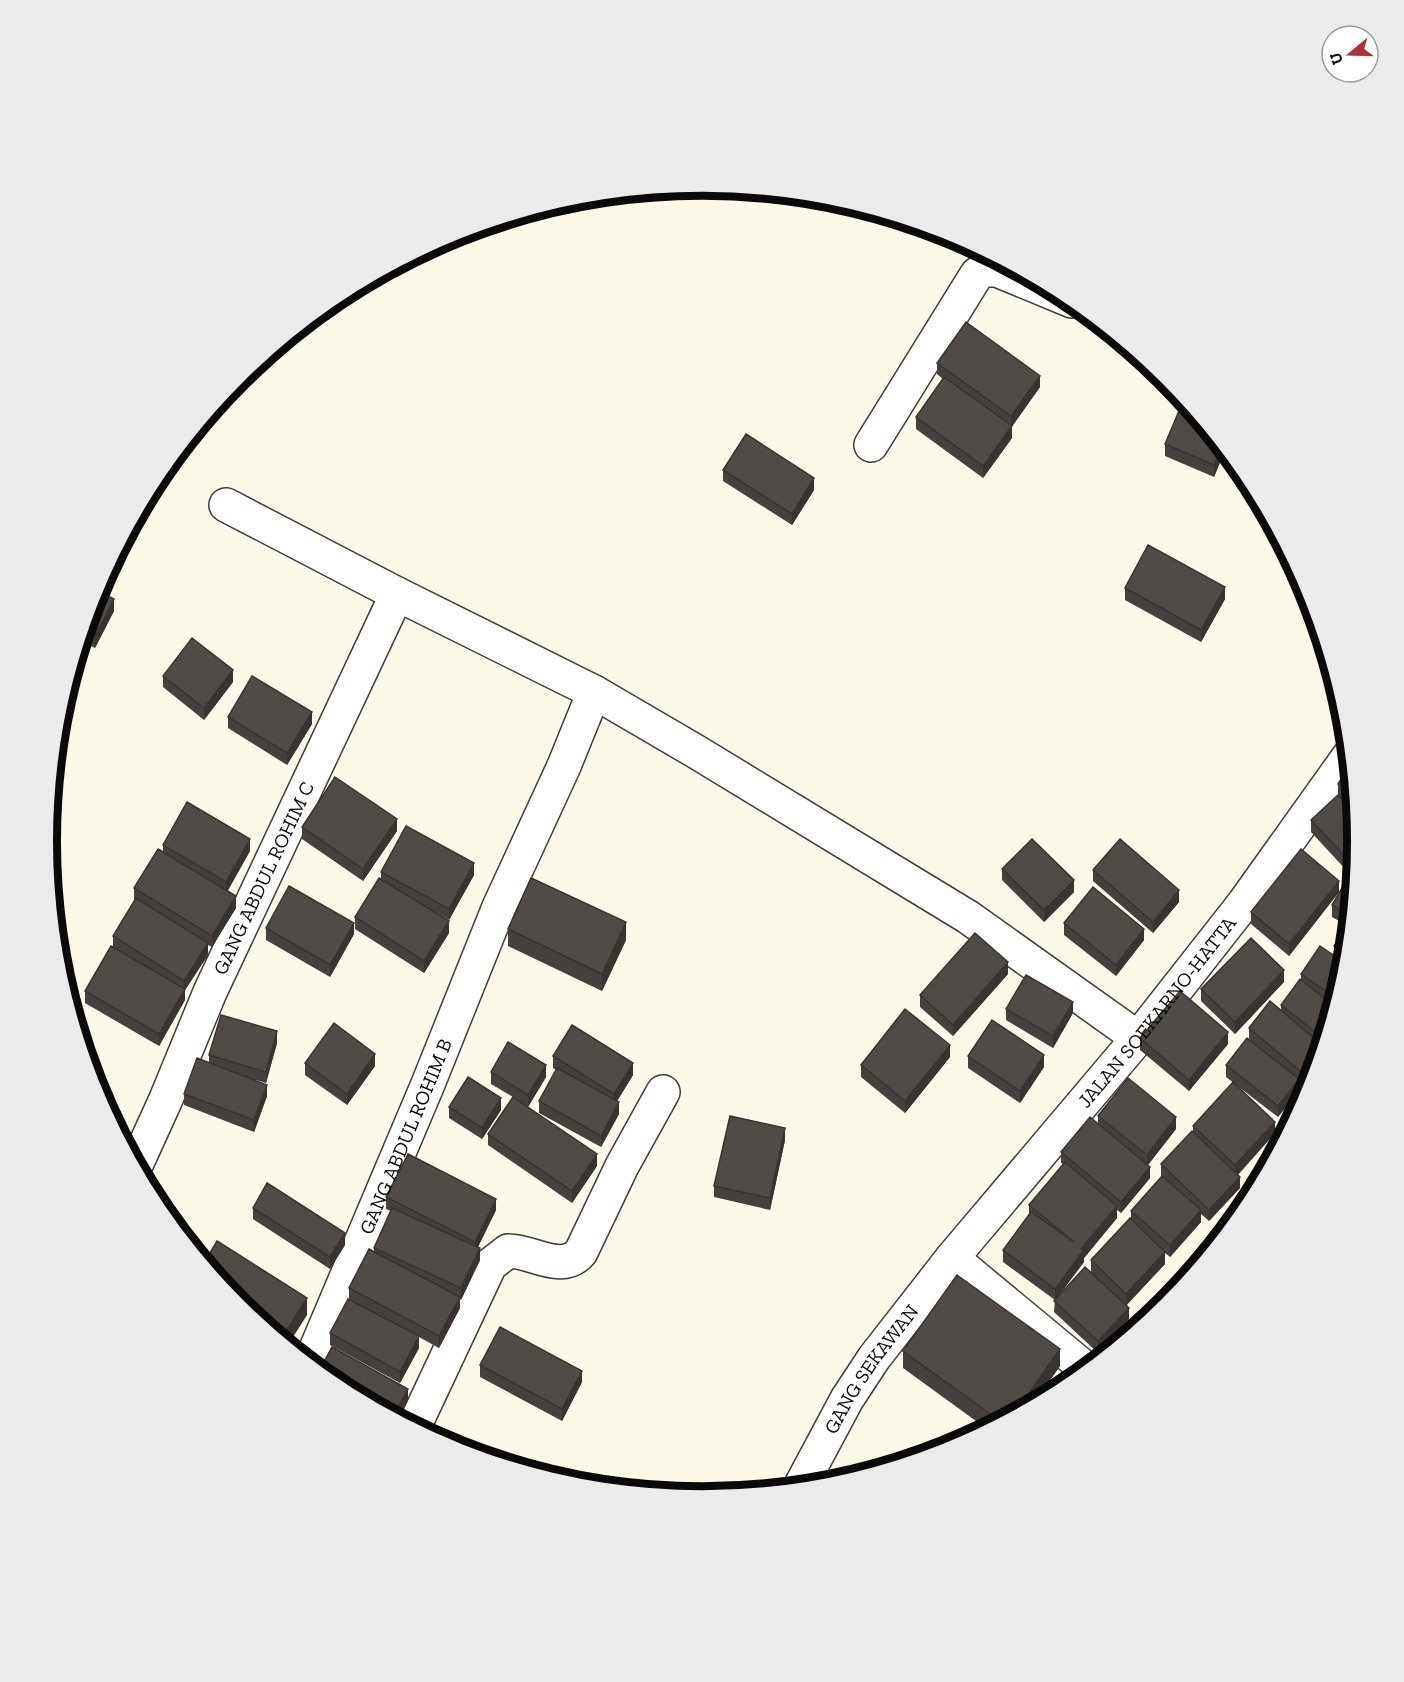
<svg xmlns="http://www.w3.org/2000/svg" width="1404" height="1682" viewBox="0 0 1404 1682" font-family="'Zilla Slab',serif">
<rect width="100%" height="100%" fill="#fdf9e9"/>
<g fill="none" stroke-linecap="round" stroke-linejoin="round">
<g stroke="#3d3d3d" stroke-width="36">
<g id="minor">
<path d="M871,445L977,274L984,270H997L1072,301"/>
<path d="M226,505L397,594L594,692L695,751L968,917L1138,1038"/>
<path id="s1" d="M136,1165L166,1099L210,992L397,594"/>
<path d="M952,1258L1086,1369"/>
<path id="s2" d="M310,1363L428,1084L499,907L564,766L594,692"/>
<path d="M414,1427L490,1265L508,1251C531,1250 562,1275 581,1252L622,1166L663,1092"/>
<path id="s3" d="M800,1487L847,1399L874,1358L952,1258L1138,1038L1244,903L1349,756"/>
</g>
</g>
<use href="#minor" stroke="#fff" stroke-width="33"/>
</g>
<path fill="#46403e" d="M937,363L1040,387L1012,426V438L983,478L916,429V417L943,379L937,374Z
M1184,399L1225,450L1214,477L1165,456V444Z
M723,470L814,490L792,525L723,481Z
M1125,588L1225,599L1201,642L1125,600Z
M97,590L114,611L95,648L81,641Z
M163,676L233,682L204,720L163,687Z
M228,717L312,724L287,765L228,728Z
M1350,764L1354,806L1341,798L1358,841L1355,866L1348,872L1311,832V820L1338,795V784Z
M302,827L397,831L363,881L302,839Z
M163,845L250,851L227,891L236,908L212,947L208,945V955L185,990V1000L159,1046L85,1003V991L113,947V936L135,900L134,899V888L163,851Z
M1002,869L1074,892L1044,922L1002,880Z
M1093,870L1179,902L1153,933L1093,881Z
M381,872L474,875L449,920L435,912L449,933L424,973L355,929V917L381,878Z
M1354,879L1345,969L1315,1067L1301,1084L1299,1082V1090L1278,1117L1226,1077V1065L1249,1040V1028L1281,1010V1005L1301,980V974L1334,956V946L1348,926L1332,917V905Z
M1339,892L1289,956L1251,924V912Z
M1064,923L1144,940L1116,976L1064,935Z
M266,928L354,934L330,977L266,940Z
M508,929L626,940L602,991L508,946Z
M1008,974L953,1036L920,1007V995Z
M1284,982L1235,1034L1201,1001V989Z
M1006,1009L1073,1013L1053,1048L1006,1020Z
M1140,1038L1228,1044L1189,1091L1140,1050Z
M277,1043L266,1083L256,1080L267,1096L254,1132L184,1105V1094L209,1062V1055Z
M553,1056L633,1075L617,1101L619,1114L601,1147L539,1113V1101L556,1070L553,1068Z
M968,1056L1044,1067L1020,1103L968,1068Z
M950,1057L905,1113L861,1077V1065Z
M305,1063L375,1066L347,1105L305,1075Z
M491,1072L546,1077L528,1107L515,1099L597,1166L572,1203L488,1145V1134L513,1097L491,1084Z
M449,1107L501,1110L482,1139L449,1118Z
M1098,1116L1176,1129L1148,1165L1150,1178L1121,1213L1117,1210V1218L1084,1258V1262L1058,1296L1091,1272V1260L1131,1220V1211L1162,1177L1161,1176V1164L1193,1132V1126L1275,1133L1238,1175L1240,1188L1209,1221L1201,1214V1222L1170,1257L1165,1253V1264L1127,1305L1129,1319L1098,1353L1054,1312L1055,1300L1003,1262V1250L1029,1214V1205L1063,1164L1061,1163V1152L1098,1123Z
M785,1140L770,1210L714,1197V1186Z
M386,1197L496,1210L478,1247L480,1260L461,1300L460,1299V1308L439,1348L419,1337V1348L400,1383L330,1345V1333L349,1299V1288L374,1252V1248L391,1211L386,1209Z
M253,1208L345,1245L330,1269L253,1219Z
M903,1351L1060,1366L1033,1404L987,1429L903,1368Z
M480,1365L582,1382L562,1421L480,1377Z"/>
<path fill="#393432" d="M1040,376V387L1011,428V416Z
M1012,426V438L983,478V466Z
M1222,446L1225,450L1214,477V465Z
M814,478V490L792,525V514Z
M1225,587V599L1201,642V630Z
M114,599V611L95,648V636Z
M233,670V682L204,720V708Z
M312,712V724L287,765V753Z
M397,819V831L363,881V869Z
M250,839V851L226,894V882Z
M1356,853L1355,866L1348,872V860Z
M474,863V875L449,920V909Z
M1074,880V892L1044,922V910Z
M1339,881V892L1289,956V944Z
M1179,890V902L1153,933V922Z
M236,896V908L212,947V936Z
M449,921V933L424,973V961Z
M626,922V940L602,991V974Z
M354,923V934L330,977V965Z
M1144,929V940L1116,976V965Z
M208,943V955L185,990V1000L159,1046V1034L184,991V981Z
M1008,962V974L953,1036V1025Z
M1284,970V982L1235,1034V1022Z
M1073,1002V1013L1053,1048V1036Z
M277,1031V1043L266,1083V1072Z
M1228,1032V1044L1189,1091V1080Z
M950,1045V1057L905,1113V1101Z
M1321,1048L1315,1067L1301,1084V1072Z
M375,1054V1066L347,1105V1094Z
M1044,1055V1067L1020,1103V1091Z
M633,1063V1075L614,1106V1094Z
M546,1065V1077L528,1107V1095Z
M1299,1079V1090L1278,1117V1106Z
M267,1085V1096L254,1132V1120Z
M501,1098V1110L482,1139V1128Z
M619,1102V1114L601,1147V1136Z
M1176,1117V1129L1147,1166V1155Z
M119,1121V1133L115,1127Z
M1275,1122V1133L1235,1177V1165Z
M785,1128V1140L770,1210V1198Z
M597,1154V1166L572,1203V1191Z
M1150,1167V1178L1121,1213V1202Z
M1240,1177V1188L1209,1221V1210Z
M496,1199V1210L475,1253V1242Z
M1117,1206V1218L1084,1258V1262L1055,1301V1289L1081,1249Z
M1201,1210V1222L1170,1257V1245Z
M345,1233V1245L330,1269V1257Z
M480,1248V1260L461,1300V1288Z
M1165,1252V1264L1126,1305V1294Z
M460,1297V1308L439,1348V1336Z
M307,1298V1315L288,1345L281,1339Z
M1129,1308V1319L1098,1353V1341Z
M419,1336V1348L400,1383V1372Z
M1060,1349V1366L1033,1404L1014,1414Z
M582,1371V1382L562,1421V1409Z
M408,1389V1400L398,1418L393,1416Z"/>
<path fill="#514b48" stroke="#393432" stroke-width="1.5" d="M966,322L1040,376L1011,416L937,363Z
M944,377L1012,426L983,466L916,417Z
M1184,399L1222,446L1214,465L1165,444Z
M746,434L814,478L792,514L723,470Z
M1148,545L1225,587L1201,630L1125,588Z
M97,590L114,599L95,636L84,631Z
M192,638L233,670L204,708L163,676Z
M252,676L312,712L287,753L228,717Z
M1350,764L1353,794L1338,784Z
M335,777L397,819L363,869L302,827Z
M1338,795L1355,812L1358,841L1356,853L1348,860L1311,820Z
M187,802L250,839L226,882L163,845Z
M406,826L474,863L449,909L381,872Z
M1032,839L1074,880L1044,910L1002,869Z
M1120,839L1179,890L1153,922L1093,870Z
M158,849L236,896L212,936L134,888Z
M1301,849L1339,881L1289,944L1251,912Z
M1349,876L1354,879L1350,916L1332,905Z
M379,878L449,921L424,961L355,917Z
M531,878L626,922L602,974L508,929Z
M289,886L354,923L330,965L266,928Z
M1093,887L1144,929L1116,965L1064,923Z
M136,898L208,943L184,981L113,936Z
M1349,925L1346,954L1334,946Z
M975,933L1008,962L953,1025L920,995Z
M1251,938L1284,970L1235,1022L1201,989Z
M111,946L185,989L159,1034L85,991Z
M1320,946L1345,963V969L1336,998L1301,974Z
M1026,975L1073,1002L1053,1036L1006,1009Z
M1300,979L1334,1006L1324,1039L1281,1005Z
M1180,991L1228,1032L1189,1080L1140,1038Z
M1270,1001L1322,1045L1321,1048L1301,1072L1249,1028Z
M905,1009L950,1045L905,1101L861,1065Z
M221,1015L277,1031L266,1072L209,1055Z
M992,1020L1044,1055L1020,1091L968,1056Z
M334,1023L375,1054L347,1094L305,1063Z
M572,1025L633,1063L614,1094L553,1056Z
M1247,1038L1299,1079L1278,1106L1226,1065Z
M508,1042L546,1065L528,1095L491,1072Z
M197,1058L267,1085L254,1120L184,1094Z
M557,1068L619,1102L601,1136L539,1101Z
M468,1077L501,1098L482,1128L449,1107Z
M1128,1078L1176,1117L1147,1155L1098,1116Z
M1233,1082L1275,1122L1235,1165L1193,1126Z
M513,1097L597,1154L572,1191L488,1134Z
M108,1114L119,1121L115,1127Z
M730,1116L785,1128L770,1198L714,1186Z
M1090,1117L1150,1167L1121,1202L1061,1152Z
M1192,1131L1240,1177L1209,1210L1161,1164Z
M408,1154L496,1199L475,1242L386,1197Z
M1065,1162L1117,1206L1081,1249L1084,1250L1055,1289L1003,1250L1031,1212L1074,1242L1029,1205Z
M1162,1176L1201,1210L1170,1245L1131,1211Z
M267,1183L345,1233L330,1257L253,1208Z
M392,1208L480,1248L461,1288L374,1248Z
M1130,1218L1165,1252L1126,1294L1091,1260Z
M217,1241L307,1298L281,1339L238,1304L204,1263Z
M369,1249L460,1297L439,1336L349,1288Z
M1085,1267L1129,1308L1098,1341L1054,1301Z
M957,1275L1060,1349L1014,1414L1000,1421L903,1351Z
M348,1299L419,1336L400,1372L330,1333Z
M500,1327L582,1371L562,1409L480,1365Z
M332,1347L408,1389L393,1416L338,1386L319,1371Z"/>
<g text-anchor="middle" stroke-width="6" stroke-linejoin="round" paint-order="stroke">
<g font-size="20" fill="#0a0a0a" stroke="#fff">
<text dy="7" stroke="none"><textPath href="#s1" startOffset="314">GANG ABDUL ROHIM C</textPath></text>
<text dy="7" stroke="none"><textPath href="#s3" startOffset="596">JALAN SOEKARNO-HATTA</textPath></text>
<text dy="7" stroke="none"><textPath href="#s2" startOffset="246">GANG ABDUL ROHIM B</textPath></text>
<text dy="7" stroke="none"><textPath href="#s3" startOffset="138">GANG SEKAWAN</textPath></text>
</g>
</g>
<path d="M0 0H1404V1682H0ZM57 841a645 645 0 1 1 1290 0a645 645 0 1 1-1290 0Z" fill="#ebebeb" fill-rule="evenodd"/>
<path fill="none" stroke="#0a0a0a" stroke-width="8" d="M57 841a645 645 0 1 1 1290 0a645 645 0 1 1-1290 0Z"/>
<g transform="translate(1350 54) rotate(251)"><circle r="28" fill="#ffffff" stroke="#9d9d9d" stroke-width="1.5"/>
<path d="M0-4.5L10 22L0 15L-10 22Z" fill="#aa3235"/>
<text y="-9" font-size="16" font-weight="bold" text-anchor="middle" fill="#0a0a0a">U</text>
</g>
</svg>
